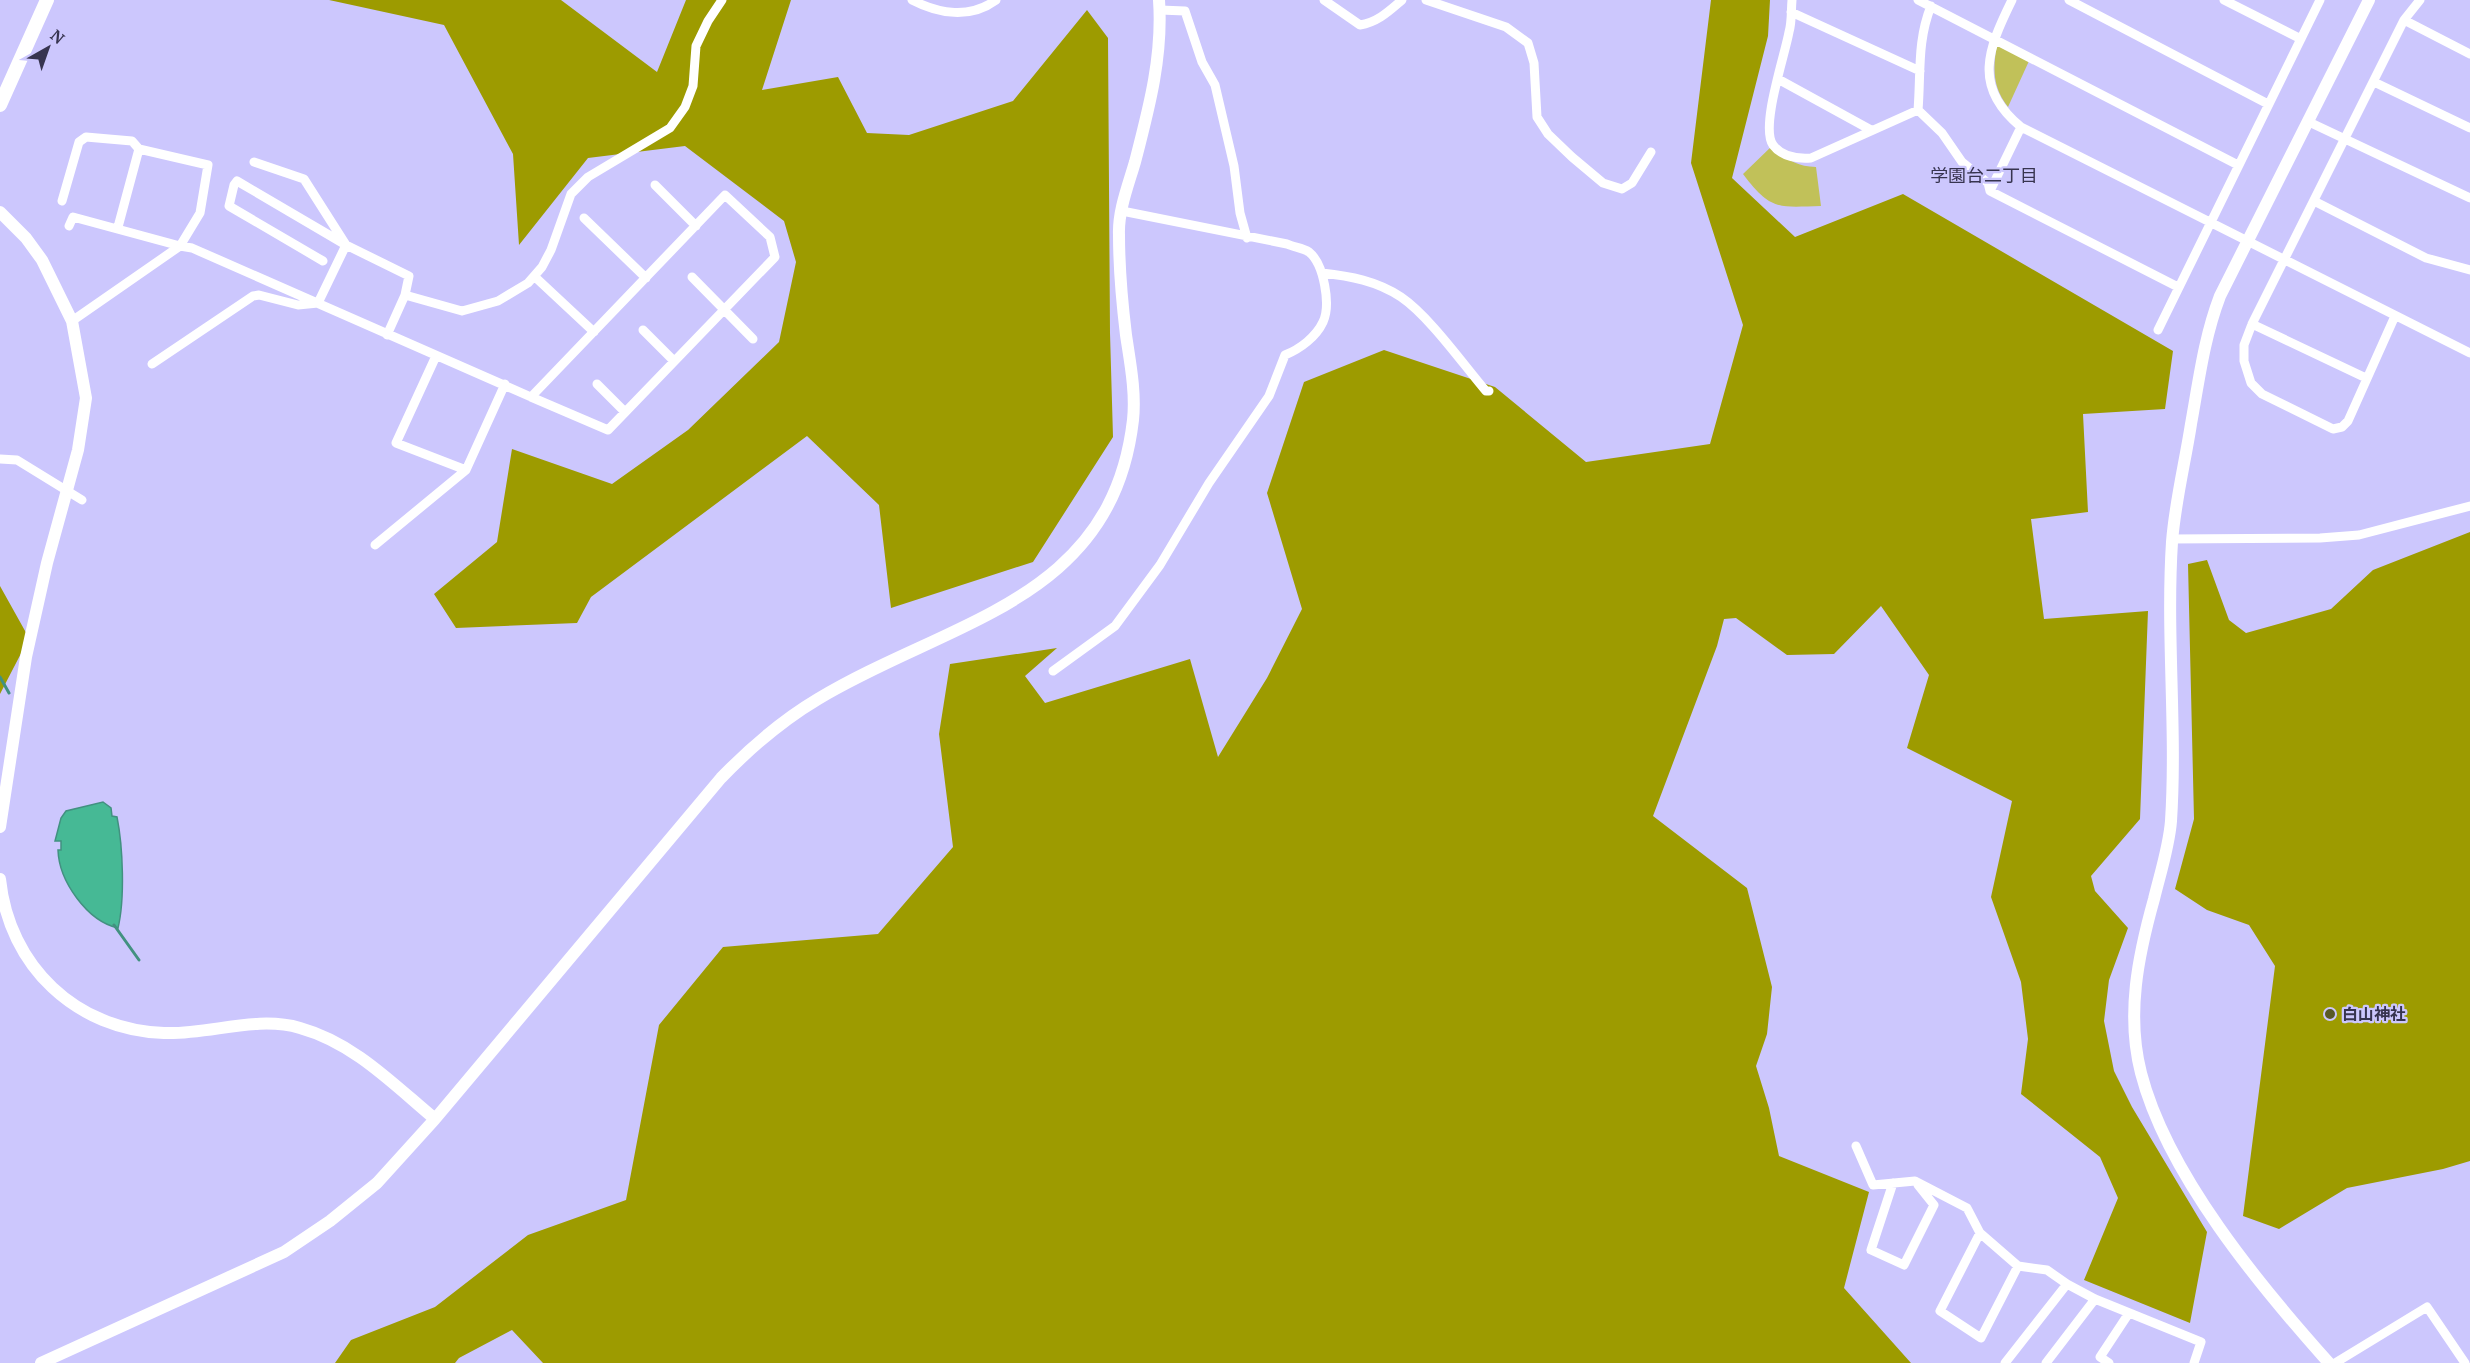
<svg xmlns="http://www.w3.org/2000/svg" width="2470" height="1363" viewBox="0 0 2470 1363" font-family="'PT Serif','Noto Sans JP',serif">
<rect width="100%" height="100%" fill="#ccc7fd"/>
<path fill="#c1c159" d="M1997,44L2029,61L2008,107C1992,87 1993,68 1997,44Z
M1773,145C1786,160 1796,166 1816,167L1821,206C1778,207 1771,211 1743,174Z"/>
<path fill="#9d9b00" d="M329,0H561L657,72L686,0H791L762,90L838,77L867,133L909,135L1013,101L1087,10L1108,38L1110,333L1113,437L1033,562L891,608L879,505L807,436L591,597L577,623L456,628L434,594L497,542L512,449L612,484L688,430L779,342L796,262L784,221L685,146L588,158L519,245L513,154L444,25Z
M1711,0H1770L1768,36L1732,178L1795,237L1903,194L2173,351L2165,409L2083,414L2088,512L2031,519L2044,619L2148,611L2140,819L2091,876L2095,891L2128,928L2109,980L2104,1021L2114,1071L2132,1107L2207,1232L2190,1323L2084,1280L2118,1198L2100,1157L2021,1094L2028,1039L2021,982L1991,897L2012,801L1907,748L1929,675L1881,606L1834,654L1787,655L1736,618L1724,619L1717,646L1653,816L1747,888L1772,987L1767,1034L1756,1066L1769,1108L1779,1156L1869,1192L1844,1288L1911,1363H543L512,1330L459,1358L455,1363H335L351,1340L435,1307L528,1235L626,1200L659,1025L723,947L878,934L953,847L939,734L950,664L1057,648L1025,676L1045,703L1190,659L1218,757L1267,678L1302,609L1267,493L1304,382L1384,350L1495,387L1586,462L1710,444L1743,325L1691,163Z
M2470,532V1161L2443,1169L2347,1188L2279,1229L2243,1216L2275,966L2249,925L2207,910L2175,889L2194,819L2188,564L2207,560L2229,620L2246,633L2331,609L2373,570Z
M0,586L29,638L0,694Z"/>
<path fill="#46b995" stroke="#429180" stroke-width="1.5" d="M103,802L111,808L112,816L117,817C123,847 125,899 118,928C87,921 59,881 58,850H61V841H55L61,818L66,811Z"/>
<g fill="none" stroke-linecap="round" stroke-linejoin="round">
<path stroke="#429180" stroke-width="3" d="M0,677L9,693
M114,925L139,960"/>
<path stroke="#fff" stroke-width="9" d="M912,0C939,14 970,19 996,0
M1324,0L1360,25C1378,22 1389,11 1402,0
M1426,0L1506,27L1528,43L1534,63L1537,117L1548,134L1572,157L1603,183L1622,189L1632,183L1651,152
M1792,0C1791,11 1792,22 1789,32C1785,55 1760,127 1773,145C1782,157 1797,159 1811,158L1918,110
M1918,0L2238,165
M2012,0C1988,49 1972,87 2021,127L2470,353
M2069,0L2268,104
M2224,0L2301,39
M1931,6C1917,41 1921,73 1918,110L1942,133L1962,162L1988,183L1990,191L2178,287
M1160,10L1185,11L1202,62L1215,85L1234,166L1240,213L1247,238
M1791,12L1920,71
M2404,20L2470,54
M1778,79L1871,130
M2374,82L2470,128
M2309,122L2470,198
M655,185L696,226
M1990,191L2021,127
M62,201L79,142L86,137L132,141L139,149L208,165L200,213L180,246L73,217L69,226
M2314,201L2426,258L2470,270
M584,218L646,278
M118,227L139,149
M323,261L229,206L234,185L237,181L346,245L409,276L405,295
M1322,273C1350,276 1377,281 1401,297C1429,316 1463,364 1486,391H1489
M534,276L594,332
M692,277L753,339
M2395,316L2348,421L2342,427L2333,429L2262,394L2251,383L2244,361V345L2252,324L2404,20L2420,0
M72,321L180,246L192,248L531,397L725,195L770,237L775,257L608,430L531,397
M2252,324L2366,378
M643,330L674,361
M2158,330L2320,0
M387,335L405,295L462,311L498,301L528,283L542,267L551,250L571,194L588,177L670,128L685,107L693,86L696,46L708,21L722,0
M436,356L396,443L466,470
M152,364L253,296L259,295L298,305L318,303L346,245L304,179L254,162
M597,384L625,412
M0,459L17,460L82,500
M2172,539L2320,538L2359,535L2470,506
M375,545L466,470L505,384
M1053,671L1115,626L1160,565L1209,483L1269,396L1285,355C1300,349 1316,337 1323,322C1331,305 1324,264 1309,252C1303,248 1293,247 1287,244L1122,211
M1856,1146L1873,1185L1915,1181L1967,1208L1980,1233L2018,1266L2047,1270L2067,1284L2095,1299L2201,1342L2194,1363
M1893,1183L1871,1250L1904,1265L1934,1205L1918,1185
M1980,1233L1940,1311L1981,1338L2018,1266
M2005,1363L2067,1284
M2046,1363L2095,1299
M2109,1363L2100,1357L2129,1313
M2335,1363L2427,1307L2465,1363"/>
<path stroke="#fff" stroke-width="12" d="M0,212L26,238L42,260L72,321L86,398L78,450L47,563L26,657L0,827
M0,879C9,966 76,1030 164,1033C209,1035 256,1015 300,1028C354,1043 393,1084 435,1119
M41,1363L284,1252L330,1221L377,1183L435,1119L721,778C751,747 781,721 818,699C949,620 1112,602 1133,420C1136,392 1130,362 1126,335C1122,302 1119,269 1119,235C1118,211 1128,186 1135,162C1149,108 1163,56 1159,0
M2329,1363C2260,1286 2167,1174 2141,1073C2126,1015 2138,956 2154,899C2160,874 2169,847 2171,821C2177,728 2166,635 2172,542C2175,502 2185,463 2191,424C2199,380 2204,338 2220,296L2369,0"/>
<path stroke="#fff" stroke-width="14" d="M0,105L47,0"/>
</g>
<circle fill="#595926" stroke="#ccc7fd" stroke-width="2" cx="2330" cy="1014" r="6"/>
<g text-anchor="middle" stroke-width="4.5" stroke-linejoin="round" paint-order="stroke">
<g font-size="16" font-weight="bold" fill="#37344f" stroke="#ccc7fd" text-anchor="start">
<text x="2342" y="1020">白山神社</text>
</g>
<g font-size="18" fill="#37344f" stroke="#ccc7fd">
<text x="1984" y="182">学園台二丁目</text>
</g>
</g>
<g transform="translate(48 48) rotate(40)" stroke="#ccc7fd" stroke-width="4.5" paint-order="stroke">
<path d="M0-4.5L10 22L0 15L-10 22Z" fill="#37344f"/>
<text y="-9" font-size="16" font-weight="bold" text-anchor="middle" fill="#37344f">N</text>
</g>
</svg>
